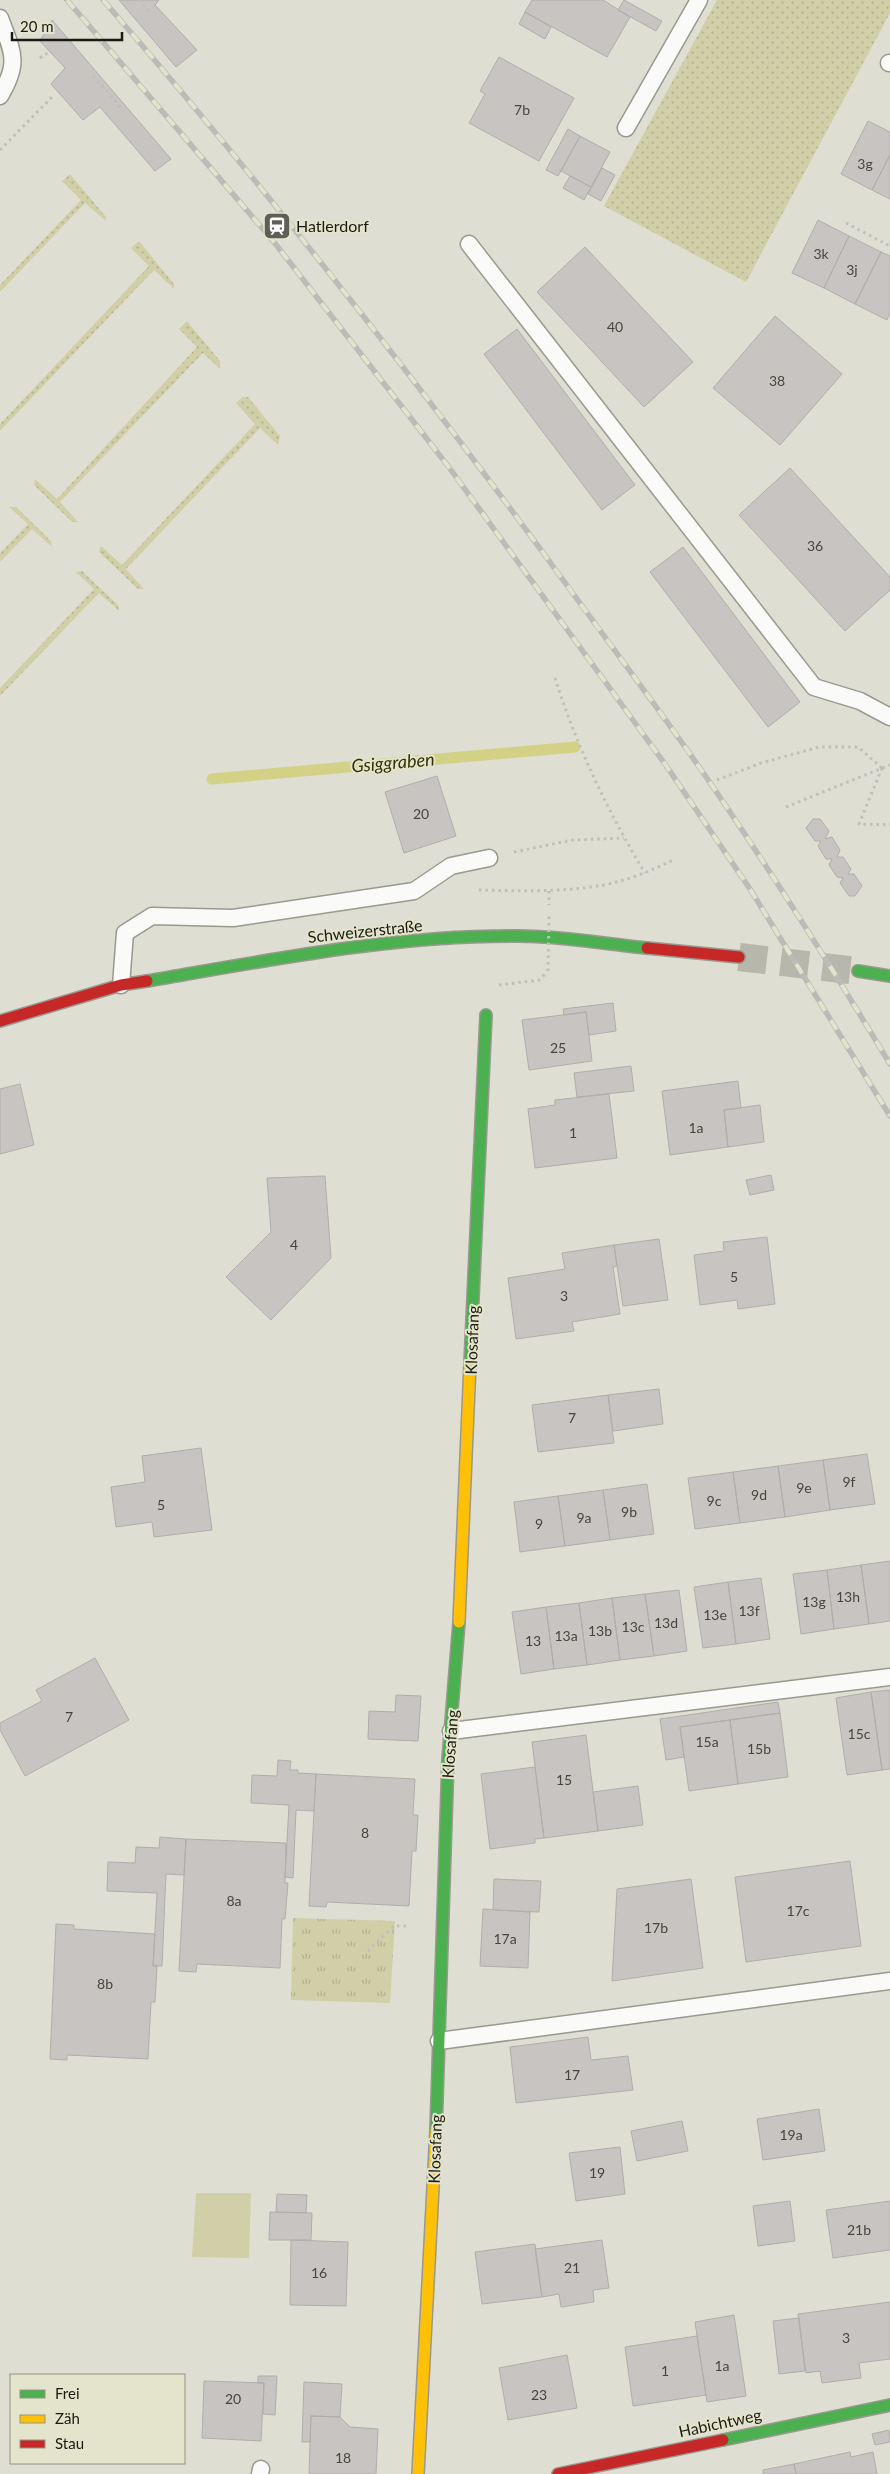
<svg xmlns="http://www.w3.org/2000/svg" width="890" height="2474" viewBox="0 0 890 2474" font-family="Lato,sans-serif">
<defs>
<pattern id="grass-dots" width="8" height="8" patternUnits="userSpaceOnUse" patternTransform="scale(1.25)"><rect width="8" height="8" fill="#d0cfa8"/><path d="M2 2h.1M6 6h.1" fill="none" stroke="#b2b190" stroke-width="1.8" stroke-linecap="round"/></pattern>
<pattern id="park-tufts" width="24" height="20" patternUnits="userSpaceOnUse" patternTransform="scale(1.25)"><rect width="24" height="20" fill="#d0cfa8"/><path d="M3 7l-1-3M5 7V3M7 7l1-3M15 17l-1-3M17 17v-4M19 17l1-3" fill="none" stroke="#b2b190"/></pattern>
</defs>
<rect width="100%" height="100%" fill="#deded2"/>
<path fill="url(#grass-dots)" d="M717,0H890V13L746,282L604,206Z
M70,174L106,217V221L85,203L0,292V285L81,200L62,181Z
M139,241L174,284V289L154,270L0,431V424L149,266L131,248Z
M187,321L220,361V369L203,353L60,502L78,522H72L34,485L35,479L57,499L197,347L179,329Z
M243,397H248L280,436L278,445L260,428L126,569L144,589H138L99,552L101,546L122,565L255,424L236,403Z
M9,507H16L51,541L52,547L32,529L0,562V553L28,524Z
M82,571L118,605L119,611L99,593L0,696V688L94,589L76,572Z"/>
<path fill="url(#park-tufts)" d="M293,1918L395,1921L390,2003L291,2000Z"/>
<path fill="#d0cfa8" d="M196,2193H251L249,2258L192,2257Z"/>
<g fill="none" stroke-linecap="round" stroke-linejoin="round">
<path stroke="#d2d185" stroke-width="11" d="M212,779L575,747"/>
</g>
<path fill="#c7c4c2" stroke="#b0aeac" d="M119,0H159L155,5L197,50L176,67Z
M532,0H603L630,17L607,57L525,12Z
M624,0L662,21L656,31L618,10Z
M525,12L551,27L545,39L519,24Z
M52,20L171,159L155,171L100,107L83,120L51,84L65,68L40,41Z
M499,57L574,98L539,161L469,123L485,94L480,91Z
M868,121L890,132V155L872,190L841,174Z
M568,129L580,136L558,176L546,170Z
M580,136L610,152L591,187L561,171Z
M890,155V199L872,190Z
M602,168L615,175L601,201L588,194Z
M570,176L591,187L584,200L563,188Z
M818,220L849,236L824,288L792,273Z
M849,236L881,252L855,304L824,288Z
M585,247L693,362L644,407L537,292Z
M881,252L890,256V313L887,320L855,304Z
M775,316L842,374L780,445L713,388Z
M517,329L635,485L602,510L484,354Z
M790,468L890,577V590L845,631L739,515Z
M683,547L800,702L768,727L650,572Z
M437,776L456,836L404,853L385,792Z
M813,819H820L829,831L825,839L832,837L840,850L837,857H843L851,869L848,874H854L862,886L855,896H849L840,883L843,878L837,877L829,865L832,859H826L818,846L821,841H815L806,828Z
M613,1003L616,1031L589,1035L586,1012L564,1015L563,1009Z
M586,1012L592,1061L529,1070L522,1020Z
M631,1066L634,1091L577,1097L574,1073Z
M738,1081L741,1108L724,1110L728,1147L670,1155L662,1091Z
M20,1084L34,1145L0,1154V1089Z
M609,1094L617,1158L535,1168L528,1109L555,1105V1100Z
M760,1105L764,1142L728,1147L724,1110Z
M771,1175L774,1190L750,1195L746,1180Z
M325,1176L331,1258L271,1320L226,1277L271,1232L267,1178Z
M767,1237L775,1304L738,1309L737,1300L700,1305L694,1255L724,1251L723,1242Z
M659,1239L668,1300L623,1306L614,1245Z
M614,1245L617,1266L613,1267L620,1314L572,1322L574,1331L516,1339L508,1278L565,1269L562,1253Z
M659,1389L663,1424L613,1431L608,1395Z
M608,1395L614,1443L538,1452L532,1405Z
M201,1448L212,1530L154,1537L152,1522L116,1527L111,1487L145,1482L142,1456Z
M867,1454L875,1504L830,1510L823,1460Z
M823,1460L830,1510L785,1517L778,1466Z
M778,1466L785,1517L740,1523L733,1472Z
M733,1472L740,1523L695,1529L688,1478Z
M647,1484L654,1534L610,1540L603,1490Z
M603,1490L610,1540L565,1546L558,1496Z
M558,1496L565,1546L520,1552L514,1502Z
M890,1561V1621L869,1624L861,1565Z
M861,1565L869,1624L834,1629L827,1570Z
M827,1570L834,1629L801,1634L793,1574Z
M761,1578L770,1639L736,1644L728,1582Z
M728,1582L736,1644L703,1648L694,1587Z
M679,1590L687,1651L654,1656L645,1594Z
M645,1594L654,1656L620,1660L612,1598Z
M612,1598L620,1660L587,1665L579,1603Z
M579,1603L587,1665L554,1669L546,1607Z
M546,1607L554,1669L521,1674L512,1612Z
M95,1658L129,1720L25,1776L0,1730V1723L42,1701L36,1690Z
M890,1690V1769L882,1770L871,1692Z
M871,1692L882,1770L847,1775L836,1698Z
M396,1695L421,1696L418,1741L368,1739L369,1711L395,1712Z
M778,1702L780,1713L680,1727L684,1757L666,1760L660,1719Z
M780,1713L788,1777L738,1784L730,1720Z
M730,1720L738,1784L689,1791L680,1727Z
M586,1735L598,1831L544,1838L532,1742Z
M278,1760L291,1761L290,1770H298V1773L316,1774L314,1811L296,1810L293,1878L285,1877L289,1805L251,1803L252,1775L277,1776Z
M535,1767L544,1838L535,1839V1843L490,1849L481,1774Z
M316,1774L415,1779L413,1815H418L416,1851H412L409,1906L327,1902L326,1907L309,1906Z
M638,1786L643,1825L598,1831L593,1792Z
M160,1837L186,1839L184,1875L166,1874L162,1966H153L157,1893L107,1891L108,1862L135,1863L136,1847L159,1848Z
M186,1839L286,1843L285,1883H288L285,1919H282L280,1968L197,1964L196,1972L179,1971Z
M850,1861L861,1946L746,1962L735,1877Z
M494,1879L541,1881L539,1912L493,1910Z
M691,1879L703,1968L612,1981L617,1889Z
M483,1909L530,1912L528,1968L480,1966Z
M56,1924L74,1925V1929L155,1934L153,1966H157L155,2002H151L148,2059L67,2055V2060L50,2059Z
M588,2037L591,2060L628,2056L633,2090L516,2103L510,2047Z
M819,2109L825,2151L763,2160L757,2119Z
M682,2121L688,2151L637,2161L631,2131Z
M620,2147L625,2194L576,2201L569,2153Z
M277,2194L307,2195L306,2213L276,2212Z
M790,2201L795,2241L758,2246L753,2206Z
M890,2201V2250L833,2258L826,2210Z
M270,2212L312,2213L311,2240H269Z
M291,2240L348,2242L346,2306L290,2305Z
M602,2240L609,2288L593,2290L594,2302L561,2307L559,2294L542,2297L535,2249Z
M535,2244L542,2297L482,2304L475,2252Z
M890,2302V2359L859,2363L861,2378L822,2383L820,2371L806,2373L798,2314Z
M734,2315L746,2396L707,2402L695,2322Z
M799,2318L805,2371L779,2374L773,2321Z
M697,2336L706,2395L633,2406L625,2347Z
M567,2355L577,2408L508,2420L499,2368Z
M258,2376H277L275,2415L263,2414L264,2383H258Z
M204,2381L264,2383L261,2441L202,2438Z
M304,2382L342,2384L340,2417L311,2416L310,2442H302Z
M311,2416L340,2417L350,2427L378,2429L376,2474H309Z
M889,2430L890,2442L875,2445L872,2434Z
M850,2452L851,2457L873,2452L877,2474H796L794,2464Z
M794,2464L796,2474H763V2470Z"/>
<g fill="none" stroke-linecap="round" stroke-linejoin="round">
<path stroke="#b7b7ac" stroke-width="28" stroke-dasharray="28 14" stroke-linecap="butt" d="M739,957L858,971"/>
<g stroke="#999990" stroke-width="19">
<path id="lane" d="M0,18C13,53 20,62 0,96
M889,63H890
M626,128L699,0
M469,244L814,687L860,701L890,717
M121,985L125,933L152,916L233,918L414,891L451,866L489,858
M451,1731L890,1677
M439,2041L890,1981
M260,2474L261,2469"/>
</g>
<g stroke="#999990" stroke-width="14">
<path id="fast" d="M858,971L890,976
M147,981C270,960 393,935 519,936C561,936 605,944 647,948
M470,1363L486,1015
M436,2130L448,1759L459,1622
M723,2440L890,2405"/>
</g>
<g stroke="#999990" stroke-width="14">
<path id="slow" d="M459,1622L470,1363
M418,2474L436,2130"/>
</g>
<g stroke="#999990" stroke-width="14">
<path id="jam" d="M647,948L739,957
M0,1021L121,985L147,981
M558,2474L723,2440"/>
</g>
<path stroke="#c0c0ba" stroke-width="3" stroke-dasharray="2.5 4" stroke-linecap="butt" d="M139,0L150,12
M40,58L49,52
M93,76L121,108
M0,150L54,95
M846,223L890,246
M555,678C576,745 608,812 645,873
M882,768L859,824L890,825
M717,780L761,763L819,747H858L882,768
M786,807L890,765
M514,852L572,840L624,838
M479,890C523,891 578,893 620,881C639,876 656,868 673,860
M549,891V905
M499,985L539,980L547,972
M368,1951L394,1926H410"/>
<use href="#lane" stroke="#fafaf8" stroke-width="16"/>
<use href="#fast" stroke="#4caf50" stroke-width="11"/>
<use href="#slow" stroke="#ffc107" stroke-width="11"/>
<use href="#jam" stroke="#c62828" stroke-width="11"/>
<g stroke="#bbbbb8" stroke-width="5.5">
<path id="rail" d="M67,0L274,242L448,466L665,764L750,889L890,1116
M103,0C266,188 419,383 566,584C607,640 648,695 688,751C759,852 826,958 890,1064"/>
</g>
<use href="#rail" stroke="#e4e4cc" stroke-width="4" stroke-dasharray="11" stroke-linecap="butt"/>
<path stroke="#c0c0ba" stroke-width="3" stroke-dasharray="2.5 4" stroke-linecap="butt" d="M548,971L549,914"/>
</g>
<defs>
<g id="station-square" transform="scale(1.4375)"><rect x="-9" y="-9" width="18" height="18" rx="4" fill="#5f5f55" stroke="#e4e4cc"/><path d="M-3-6H3Q5-6 5-4V2Q5 4 3 4L4.5 6H3L1.5 4h-3L-3 6H-4.5L-3 4Q-5 4-5 2V-4Q-5-6-3-6ZM-3.5-4v3h7v-3ZM-3.5 1v1.5H-2V1ZM2 1v1.5H3.5V1Z" fill="#fff"/></g>
</defs>
<g fill-rule="evenodd">
<use href="#station-square" x="277" y="226"/>
</g>
<g text-anchor="middle" stroke-width="4" stroke-linejoin="round" paint-order="stroke">
<g font-size="14" fill="#46453e">
<text x="522" y="115">7b</text>
<text x="865" y="169">3g</text>
<text x="821" y="259">3k</text>
<text x="852" y="275">3j</text>
<text x="615" y="332">40</text>
<text x="777" y="386">38</text>
<text x="815" y="551">36</text>
<text x="421" y="819">20</text>
<text x="558" y="1053">25</text>
<text x="696" y="1133">1a</text>
<text x="573" y="1138">1</text>
<text x="294" y="1250">4</text>
<text x="734" y="1282">5</text>
<text x="564" y="1301">3</text>
<text x="572" y="1423">7</text>
<text x="849" y="1487">9f</text>
<text x="804" y="1493">9e</text>
<text x="759" y="1500">9d</text>
<text x="714" y="1506">9c</text>
<text x="161" y="1510">5</text>
<text x="629" y="1517">9b</text>
<text x="584" y="1523">9a</text>
<text x="539" y="1529">9</text>
<text x="848" y="1602">13h</text>
<text x="814" y="1607">13g</text>
<text x="749" y="1616">13f</text>
<text x="715" y="1620">13e</text>
<text x="666" y="1628">13d</text>
<text x="633" y="1632">13c</text>
<text x="600" y="1636">13b</text>
<text x="566" y="1641">13a</text>
<text x="533" y="1646">13</text>
<text x="69" y="1722">7</text>
<text x="859" y="1739">15c</text>
<text x="707" y="1747">15a</text>
<text x="759" y="1754">15b</text>
<text x="564" y="1785">15</text>
<text x="365" y="1838">8</text>
<text x="234" y="1906">8a</text>
<text x="798" y="1916">17c</text>
<text x="656" y="1933">17b</text>
<text x="505" y="1944">17a</text>
<text x="105" y="1989">8b</text>
<text x="572" y="2080">17</text>
<text x="791" y="2140">19a</text>
<text x="597" y="2178">19</text>
<text x="859" y="2235">21b</text>
<text x="572" y="2273">21</text>
<text x="319" y="2278">16</text>
<text x="846" y="2343">3</text>
<text x="722" y="2371">1a</text>
<text x="665" y="2376">1</text>
<text x="539" y="2400">23</text>
<text x="233" y="2404">20</text>
<text x="343" y="2463">18</text>
</g>
<g font-size="16" fill="#1b1b12" stroke="#e4e4cc" text-anchor="start">
<text x="296" y="232">Hatlerdorf</text>
</g>
<g font-size="16" fill="#1b1b12" stroke="#e4e4cc">
<text transform="translate(365 931) rotate(-6)" y="6">Schweizerstraße</text>
<text transform="translate(472 1340) rotate(-88)" y="6">Klosafang</text>
<text transform="translate(450 1744) rotate(-86)" y="6">Klosafang</text>
<text transform="translate(435 2149) rotate(-88)" y="6">Klosafang</text>
<text transform="translate(720 2423) rotate(-12)" y="6">Habichtweg</text>
</g>
<g font-size="18" font-style="italic" fill="#333104" stroke="#e4e4cc">
<text transform="translate(393 763) rotate(-5)" y="6">Gsiggraben</text>
</g>
</g>
<rect x="10" y="2374" width="175" height="90" fill="#e4e4cc" stroke="#949482"/>
<rect x="20" y="2390" width="25" height="8" fill="#4caf50" stroke="#949482"/>
<text x="55" y="2399" font-size="15" fill="#1b1b12">Frei</text>
<rect x="20" y="2415" width="25" height="8" fill="#ffc107" stroke="#949482"/>
<text x="55" y="2424" font-size="15" fill="#1b1b12">Zäh</text>
<rect x="20" y="2440" width="25" height="8" fill="#c62828" stroke="#949482"/>
<text x="55" y="2449" font-size="15" fill="#1b1b12">Stau</text>
<path d="M12 32v8h110v-8" fill="none" stroke="#1b1b12" stroke-width="2.5"/>
<text x="20" y="32" font-size="15" fill="#1b1b12" stroke="#e4e4cc" stroke-width="4" paint-order="stroke">20 m</text>
</svg>
